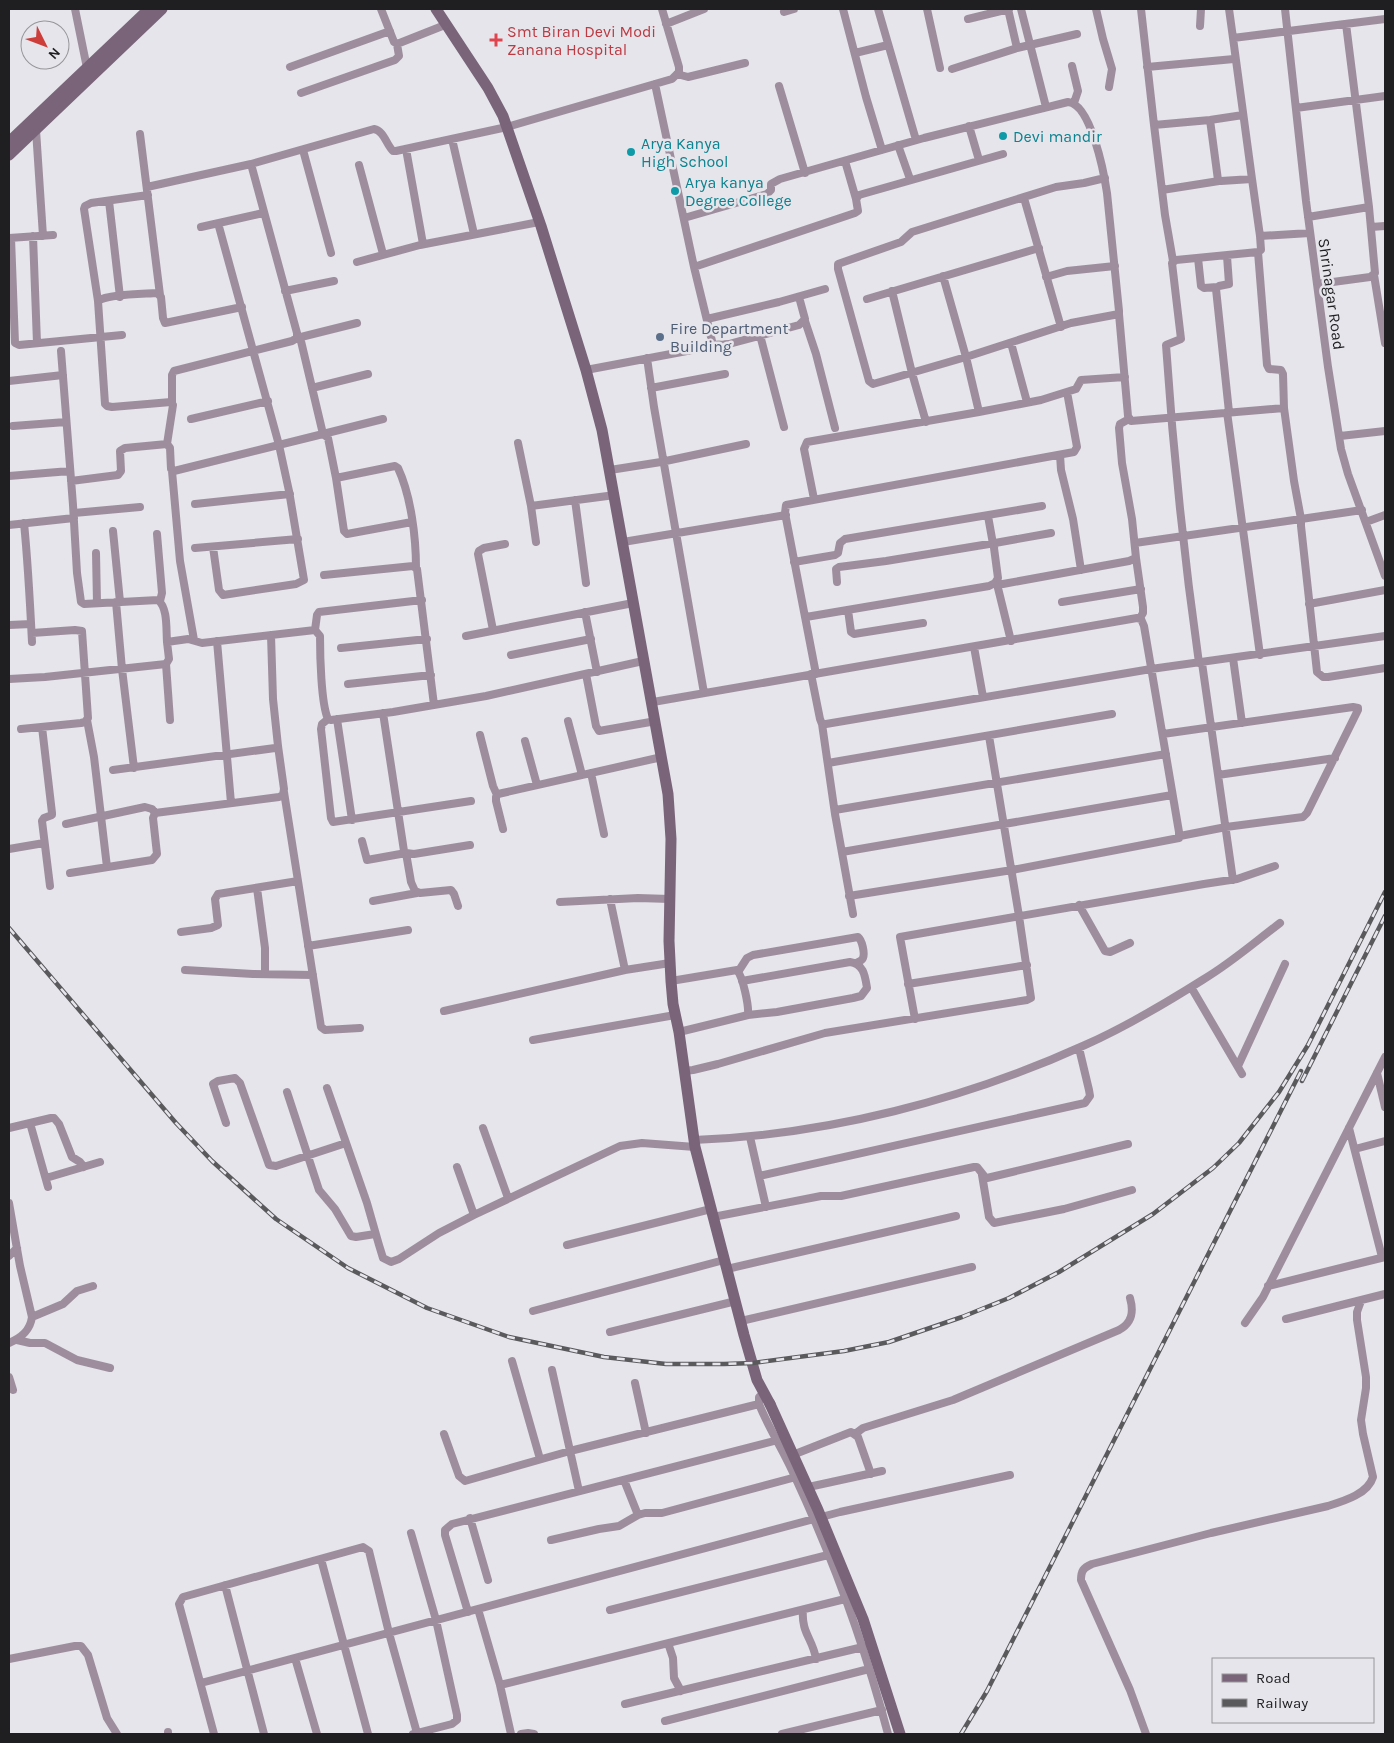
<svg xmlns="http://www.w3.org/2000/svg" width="1394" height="1743" viewBox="0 0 1394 1743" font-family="Karla,sans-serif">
<rect width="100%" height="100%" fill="#e5e5eb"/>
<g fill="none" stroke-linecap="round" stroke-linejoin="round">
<path stroke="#9e8e9d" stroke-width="8" d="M75,9L87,68L89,69
M381,9L394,42L397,44L445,25
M843,9L866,97L882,150
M878,9L916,140
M927,9L940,68
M1008,9L1017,48
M1021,9L1046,107
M1096,9L1103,39L1112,69L1109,87
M1141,9L1154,125
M1229,9L1233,38
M1285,9L1306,201L1328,367L1341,449L1348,474L1385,576
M784,12L794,9
M968,19L1009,9
M666,24L704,9
M1200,26L1201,9
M855,53L888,45
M1072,66L1078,91L1074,103
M290,67L390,31
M1147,67L1234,59
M952,69L1017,48L1077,34
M677,74L688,77L745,63
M779,86L805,173
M301,93L395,60L399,56L397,44
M1296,108L1385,96
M1210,120L1218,180L1221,181L1252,179L1260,236L1310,233
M969,126L979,160
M36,130L43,236
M140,134L160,295
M452,139L474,234
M898,145L910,179
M406,149L423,244
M303,150L331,253
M845,161L856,199
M359,165L383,254
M1252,179L1233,38L1385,19
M147,187L251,164L374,129C384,131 386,144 393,151H396L507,127L672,79L679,72V67L662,9
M1162,190L1219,181
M1024,198L1061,327
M109,201L120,297
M1308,217L1369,207
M684,218L767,194L771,190V184L780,179L924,138L1068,102C1091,104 1104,173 1107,193L1119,311V314L1071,323L966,357L873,384L869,381L838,269V264L901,242L912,232L1056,187L1084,183L1105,178
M201,227L263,213
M1371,227L1385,226
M33,236L37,343
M9,238L53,235
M11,238L15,343L19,345L122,335
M1258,252L1267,365L1269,369L1281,370L1283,374L1284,408
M1227,256L1229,284L1219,286L1216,289L1229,412
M1198,258L1201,286L1204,288L1217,287
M1173,261L1165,215L1154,125L1210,120L1243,115
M357,262L420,245L539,222
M694,267L855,213L858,211L856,199L859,195L1003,154
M1374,275L1385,343
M943,276L966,357L979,412
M1046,277L1067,271L1115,266
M1318,284L1370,277L1375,273L1369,207L1346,24
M285,291L334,281
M892,291L912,373L926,422
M867,299L1039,248
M98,301L84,209L85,206L91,203L148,195
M1119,314L1128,416L1131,421L1284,408L1294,481L1301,519L1135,543
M707,319L779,302L825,289
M805,321L816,354L835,428
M760,335L784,427
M300,337L323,434L383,419
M297,338L357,323
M1011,343L1027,402
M710,345L729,344L799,325L805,319L799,297
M61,351L73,505L77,573L81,602L84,604L158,600C168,608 166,629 167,642
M647,358L654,407L704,693
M586,370L708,347L712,341L694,267L655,84
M9,381L63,375
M312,388L368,374
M651,388L725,374
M172,403V375L174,371L292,341L297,338V333L251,164
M1227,412L1260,655
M191,419L268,401
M13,426L66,422
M1340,436L1385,431
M518,443L531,506L536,542
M167,444L173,405L171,402L112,407L107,406L105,404L98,301C107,294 144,294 157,293L161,297L163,318L165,323L242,307
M1060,455L1061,470L1073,519L1081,570
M610,470L661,462L746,444
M172,471L180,561L194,640
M9,476L70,471
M336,478L344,531L347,534L412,522
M71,481L118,475L121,471L120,451L125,448L167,444L170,448L171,469L174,471L323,434L328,438L336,478L395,466L398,468C411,496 416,537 416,568
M814,499L804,449L807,442L979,412L1041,400L1076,389L1081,380L1125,377
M575,500L586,583
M195,504L290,494
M531,506L615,495
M1362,510L1301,519V526L1317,672L1323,677H1328L1385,668
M74,513L140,507
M988,516L993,544
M1366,522L1385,515
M24,523C28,563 30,602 32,642
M9,525L74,518
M113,531L120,602
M157,534L162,593L160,601
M623,542L786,515
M213,547L219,590L223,595L296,584L304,580L289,491L279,445L218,223
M195,548L298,539
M96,553L97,603
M1136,558L1143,607V613L1140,618
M794,562L835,555L838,553L840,543L845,539L1042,506
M324,575L413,566L417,569L434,705
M837,582L836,569L839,567L886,561L995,543
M995,583L1003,584L1129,561L1136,558L1132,519L1122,463L1119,428L1120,424L1129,419
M997,584L1011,641
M116,602L122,669L134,768
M1062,602L1141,589
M1309,604L1385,590
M848,610L851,632L854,634L923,623
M585,612L597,672
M806,617L989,586L995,583L998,578L994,548L995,543L1051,533
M9,625L31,624
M315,630L317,615L319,612L422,600
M493,630L478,554L479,551L484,548L505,544
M466,636L633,603
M217,641L231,803
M974,647L983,697
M341,648L427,639
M511,655L591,639
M1233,658L1242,723
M1199,663C1184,557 1173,451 1166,345L1181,339L1172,263L1176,260L1258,252L1261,250L1260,236
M1202,663L1233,880
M166,664L170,720
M586,674L596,726L599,731L656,721
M811,674L820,719L822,724H826L1151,669L1385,636
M816,674L785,513L786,505L1074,452L1077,447L1067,392
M9,679L45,677L166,664L169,659L167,642L188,639L202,643L315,630L320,636C320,654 321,704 328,719L331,720L393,712L486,696L643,661
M348,684L431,675
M653,702L1137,618L1141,619L1144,626L1179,832V838L1012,870L849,896
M383,713L404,851L406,853L414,854L470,845
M328,719L322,724L321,729L331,818L333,822L471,801
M337,719L352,820
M87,720L94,757L107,867
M568,721L582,775
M822,724L835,814L853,914
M42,727L52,813V815L44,818L42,821L50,886
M21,729L81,723L85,722L88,718L82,631L75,630L32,633
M1163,734L1353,707L1358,708V710L1307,813L1303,817L1226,827L1180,836
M480,735L493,786L497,795
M525,741L537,785
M828,763L1112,714
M113,770L275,748L278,746L273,699L271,635
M591,773L604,834
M1218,775L1335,758
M284,792L321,1027L325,1030L360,1028
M835,810L1166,754
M66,824L145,807L152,809L155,813
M503,829L496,801V797L498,794L662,757
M362,841L367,860L406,853L411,882L415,891L420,893L451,890L454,894L458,906
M9,849L44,843
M842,852L1172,795
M70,873L152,860L157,854L153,818L155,813L279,797L283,795L284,789L278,746
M257,888L265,948V974
M610,899L625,970
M373,901L417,893
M560,902L638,898L670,899
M1079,905L1105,951L1110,952L1130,943
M181,932L211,928L218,925L215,899L218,894L298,881
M308,946L408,930
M185,970L253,974L313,975
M738,972L747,958L753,955L858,937C862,940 865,953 863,958C862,961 858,962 856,963
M671,981L737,970C743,977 749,1006 748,1015
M908,984L1027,965
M1191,987L1242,1074
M444,1011L625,970L670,963
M915,1019L900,937L1204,884L1237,879L1275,866
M679,1032L748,1015L777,1012L853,998L861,996L867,988C865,976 864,964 850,962L742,981
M533,1040L675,1015
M1238,1066L1285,964
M684,1071L693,1070L718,1064L825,1033L1027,1000L1031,998L1019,916L989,736
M1377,1073L1385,1107
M327,1088L367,1203L379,1245L383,1258L391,1262L399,1259L439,1233L474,1215L620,1146L642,1143L695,1147
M287,1092L319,1190L335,1209L351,1236L356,1237L375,1234
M30,1123L48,1187
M226,1123L213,1084L218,1081L235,1078L240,1083L269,1165L276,1166L346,1143
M9,1128L51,1118H54L59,1124L72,1157L80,1162L84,1167
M483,1128L508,1198
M1349,1128L1382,1257
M750,1137L766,1207
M694,1140C827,1135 964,1100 1085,1045C1126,1027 1166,1003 1204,979C1231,963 1255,942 1280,923
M1355,1149L1385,1141
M457,1167L474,1215
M982,1175L989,1217L994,1223L1064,1209L1132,1190
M759,1176L1085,1103L1090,1096L1089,1090L1079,1048
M46,1178L100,1162
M9,1203L20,1266L32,1317C30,1331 21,1338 9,1343
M713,1217L821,1196H841L974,1167H977L985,1177L987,1178L1128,1144
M567,1245L711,1209
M9,1256L17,1248
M727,1269L956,1216
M1268,1286L1385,1257
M533,1311L724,1260
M32,1317L63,1304L77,1291L93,1286
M1286,1319L1385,1294
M741,1321L972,1267
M1245,1323L1263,1297L1385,1057
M610,1332L736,1301
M17,1340L30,1343H45L77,1360L110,1368
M512,1361L540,1459
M552,1370L579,1491
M9,1377L13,1390
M635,1383L646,1433
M764,1393L759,1397V1404C769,1429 785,1453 796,1479C834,1561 865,1647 888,1734
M444,1434L459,1476L465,1481L570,1451L759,1404
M855,1434L863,1428L953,1400L1119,1330C1132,1323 1134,1312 1130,1298
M790,1456L851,1432L858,1437L871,1474
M624,1480L638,1515
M804,1488L882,1471
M470,1518L488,1580
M411,1533L436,1620L457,1715V1720L452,1724L413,1734
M551,1540L599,1529L619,1526L638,1515L645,1513H662L796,1477
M321,1559L368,1734
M225,1585L264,1734
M478,1609L500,1685L511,1734
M610,1610L828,1555
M803,1610C801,1633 813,1639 816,1659
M468,1612L445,1535V1530L452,1524L778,1440
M668,1643L673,1658L674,1678L681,1691
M295,1658L317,1734
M9,1659L75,1646H81L88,1655L107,1718L117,1734
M201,1683L840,1512L1010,1475
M500,1685L845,1599
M625,1704L863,1647
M665,1721L869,1669
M168,1732V1734
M214,1734L179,1604L183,1597L363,1547L369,1551L389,1633L417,1733
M521,1734L528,1733L534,1734
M782,1734L882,1710
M1146,1734L1130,1690L1081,1580C1081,1571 1083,1568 1092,1564L1211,1533L1328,1506C1344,1501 1368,1494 1373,1477L1363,1434L1361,1420L1366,1388V1377L1357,1320V1312L1361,1301"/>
<path stroke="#7a6479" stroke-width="11" d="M436,9L488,88L503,116L541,226L586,370L602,430L668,794L671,839L669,941L671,981L673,1004L679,1032L695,1147L744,1335L757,1380L770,1404
M9,142L149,9
M9,155L162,9"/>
<g stroke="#5a5a5d" stroke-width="4.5">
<path id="rail" d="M9,928L176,1123L212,1161L276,1219L348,1268L427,1308L509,1337L604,1357L666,1364H724L753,1363L844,1351L889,1342L962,1317L1009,1298L1059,1272L1153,1214L1213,1168L1239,1143L1279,1092L1308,1045L1385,892
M1302,1081L1385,916
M961,1734L987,1691L1301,1071"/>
</g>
<use href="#rail" stroke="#e5e5eb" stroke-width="2.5" stroke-dasharray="8" stroke-linecap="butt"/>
<path stroke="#7a6479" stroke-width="11" d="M770,1404L818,1510L863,1619L900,1734"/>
</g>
<path fill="#e0444e" stroke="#e5e5eb" stroke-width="2" d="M493.5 32.5h5v5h5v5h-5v5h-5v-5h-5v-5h5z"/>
<g fill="#0f9aa8" stroke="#e5e5eb" stroke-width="2">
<circle cx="1003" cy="136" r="5"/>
<circle cx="631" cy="152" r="5"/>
<circle cx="675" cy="191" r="5"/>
</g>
<circle fill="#5c6f8a" stroke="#e5e5eb" stroke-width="2" cx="660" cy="337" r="5"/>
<g text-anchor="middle" stroke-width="5" stroke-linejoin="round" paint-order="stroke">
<g font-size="16" fill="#be3a42" stroke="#e5e5eb" text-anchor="start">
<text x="507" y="37">Smt Biran Devi Modi<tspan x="507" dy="18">Zanana Hospital</tspan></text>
</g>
<g font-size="16" fill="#0d838f" stroke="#e5e5eb" text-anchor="start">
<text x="1013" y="142">Devi mandir</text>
<text x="641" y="149">Arya Kanya<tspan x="641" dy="18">High School</tspan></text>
<text x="685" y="188">Arya kanya<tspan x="685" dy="18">Degree College</tspan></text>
</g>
<g font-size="16" fill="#1f1f21" stroke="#e5e5eb">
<text transform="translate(1332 294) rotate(82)" y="6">Shrinagar Road</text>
</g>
<g font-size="16" fill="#4e5e75" stroke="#e5e5eb" text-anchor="start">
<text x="670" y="334">Fire Department<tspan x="670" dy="18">Building</tspan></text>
</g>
</g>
<rect width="1394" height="1743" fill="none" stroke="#1f1f21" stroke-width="20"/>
<rect x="1212" y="1658" width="162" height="65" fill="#e5e5eb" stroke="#96969a"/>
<rect x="1222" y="1674" width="25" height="8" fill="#7a6479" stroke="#96969a"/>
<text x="1256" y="1683" font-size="15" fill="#1f1f21">Road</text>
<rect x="1222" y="1699" width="25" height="8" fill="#5a5a5d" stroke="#96969a"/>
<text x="1256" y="1708" font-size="15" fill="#1f1f21">Railway</text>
<g transform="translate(45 45) rotate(132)"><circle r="24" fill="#e5e5eb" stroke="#96969a"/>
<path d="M0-4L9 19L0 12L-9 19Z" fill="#cd3e3a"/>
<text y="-8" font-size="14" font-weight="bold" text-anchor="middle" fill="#1f1f21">N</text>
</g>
</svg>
